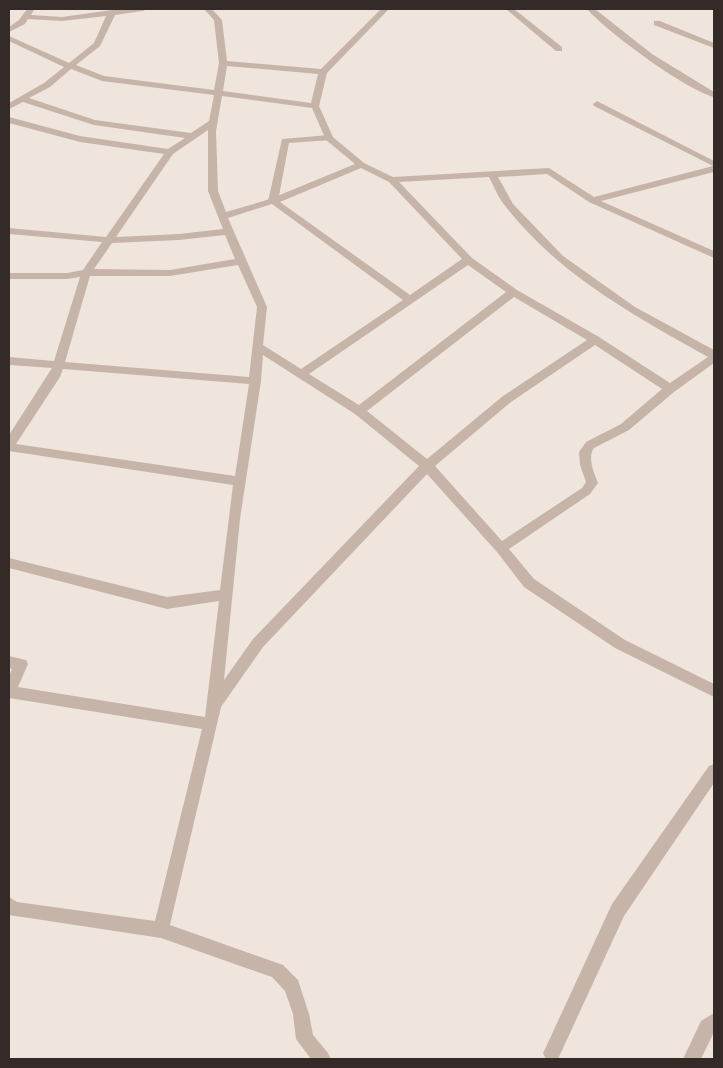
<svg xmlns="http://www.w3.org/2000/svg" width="723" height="1068" viewBox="0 0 723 1068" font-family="Barlow,sans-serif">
<rect width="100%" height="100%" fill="#f0e5dc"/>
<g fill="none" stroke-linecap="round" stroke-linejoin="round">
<path fill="#c7b4a9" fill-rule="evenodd" d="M329,135L333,138L332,140L289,143L278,201L276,203H270L268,201L282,139Z"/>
<path fill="#c7b4a9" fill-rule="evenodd" d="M27,9L34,10L31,15L62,17L112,10L147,9L143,11L115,15L100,46L76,65L104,76L214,90L219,63L214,20L204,9H212L222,20L227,61L321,69L381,9H389L327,73L319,106L333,137L364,163L393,177L549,168L594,197L713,166L594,106L593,104L597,101L714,161V172L601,201L714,251V258L589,202L547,174L498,177L513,204L563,256L635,307L714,350V363L674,392L629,430L594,448C587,458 594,472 598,483L590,494L509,549L534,579L625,640L714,684V697L615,648L524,587L497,552L427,474L263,647L221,707L170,925L283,965L298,980L309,1014L313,1035L328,1053L331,1059H311L296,1039L293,1014L285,991L272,977L161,938L9,915V897L17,902L155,921L202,729L9,698V676L12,669L9,668V656L26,660L28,664L18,687L205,717L219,601L167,609L9,568V558L167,597L220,590L233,485L9,451V435L52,368L9,365V357L54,361L80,277L67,279H9V273H67L83,270L102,242L9,234V228L106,237L164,154L80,142L9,123V117L80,136L168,149L185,138L94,125L23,102L9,109V103L44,83L64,67L9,41V36L69,63L94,43L106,16L62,21L28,19L25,24L9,32V27L19,20ZM227,66L318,74L311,103L223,91ZM71,69L102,81L214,95L209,121L191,133L95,120L29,98L50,87ZM222,96L312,108L326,140L355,164L270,199L226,212L218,191L216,131ZM208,130V191L223,229L179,234L116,237L173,154ZM361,168L389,182L462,259L410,295L280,202ZM489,177C494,187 499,199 506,207C559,275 635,316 708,357L670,383L599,337L517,290L472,258L399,182ZM272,204L403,300L301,369L263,345L267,307L228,218ZM225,235L235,259L170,270L94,269L112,243L179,240ZM238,265L257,307L249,377L65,362L90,276H170ZM468,265L506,292L359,405L309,374ZM514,297L587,340L503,396L427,459L367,411ZM595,345L662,389L621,424L586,442L579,452L580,465L586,482L582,488L502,541L435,466L511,402ZM263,355L355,414L419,466L253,639L224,680L240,519L261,381ZM63,369L249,384L235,476L16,444L60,377Z
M506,9H514L562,47V51H556Z
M587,9H595L652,54L714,92V97C686,90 607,32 587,9Z
M654,21H660L714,43V48L654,25Z
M714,764V783L624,916L558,1059H546L543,1053L546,1047L612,904L709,766Z
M714,1013V1032L701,1059H683L701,1021Z"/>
</g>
<rect width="723" height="1068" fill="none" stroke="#342b28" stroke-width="20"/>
</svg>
